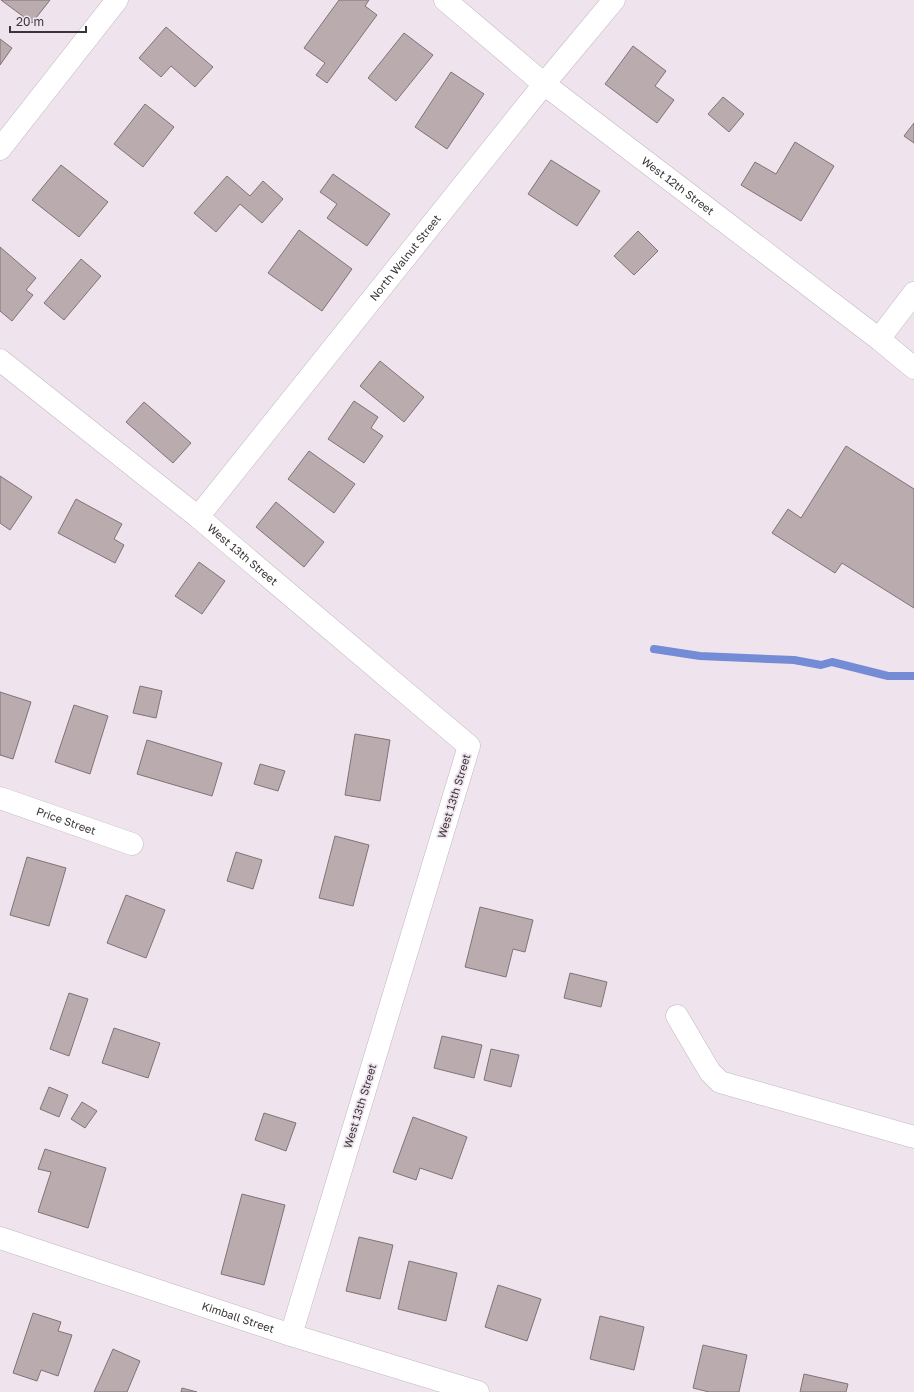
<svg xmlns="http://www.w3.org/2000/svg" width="914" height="1392" viewBox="0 0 914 1392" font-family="'Golos Text',sans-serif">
<rect width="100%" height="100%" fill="#efe4ed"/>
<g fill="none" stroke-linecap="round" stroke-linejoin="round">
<path stroke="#748bd5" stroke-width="8" d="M654,649L700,656L794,660L821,665L832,662L888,676H914"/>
</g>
<path fill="#b9abae" stroke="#807376" d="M1,0H50L32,23Z
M339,0H369L365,6L377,15L327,83L316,75L325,63L304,48Z
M166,27L213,67L195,87L171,66L161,77L139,58Z
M404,33L433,55L396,101L368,78Z
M0,39L12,48L0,65Z
M633,46L666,71L655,86L674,100L657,123L605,84Z
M451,72L484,94L447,149L415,127Z
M723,97L744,114L729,132L708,114Z
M145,104L174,127L143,167L114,144Z
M914,123V143L904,136Z
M795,142L834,166L801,221L741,185L755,162L776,174Z
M551,160L600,191L577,226L528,194Z
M61,165L108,202L79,237L32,200Z
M333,174L390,214L367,246L327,218L337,204L320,192Z
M227,176L250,196L263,181L283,199L262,223L240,204L216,232L194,213Z
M299,230L352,269L322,311L268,273Z
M638,231L658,251L634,275L614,256Z
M0,247L36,278L26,290L33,295L12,321L0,311Z
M81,259L101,276L64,320L44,303Z
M380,361L424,397L404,422L360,386Z
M354,401L378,417L371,428L383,436L364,463L328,439Z
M144,402L191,443L173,463L126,422Z
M846,446L914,489V608L842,563L835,573L772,533L788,509L801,518Z
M309,451L355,484L334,513L288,479Z
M0,476L32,497L10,530L0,523Z
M76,499L122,524L114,539L124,545L115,563L58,533Z
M276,502L324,542L304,567L256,527Z
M199,562L225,581L202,614L175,596Z
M140,686L162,691L156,718L133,713Z
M0,692L31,702L13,759L0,755Z
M74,705L108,716L90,774L55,762Z
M355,734L390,740L380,801L345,795Z
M147,740L222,763L212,796L137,774Z
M260,764L285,771L278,791L254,784Z
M335,836L369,845L353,906L319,898Z
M236,852L262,860L253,889L227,881Z
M27,857L66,868L49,926L10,915Z
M126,895L165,910L146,958L107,943Z
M480,907L533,920L525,952L513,949L506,977L465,967Z
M570,973L607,982L601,1007L564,998Z
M69,993L88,999L69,1056L50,1049Z
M114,1028L160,1043L148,1078L102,1063Z
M442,1036L482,1045L474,1078L434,1068Z
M491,1049L519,1055L511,1087L484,1080Z
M49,1087L68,1095L59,1117L40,1109Z
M82,1102L97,1111L85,1128L71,1119Z
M264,1113L296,1123L286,1151L255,1140Z
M413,1117L467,1137L452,1179L420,1168L416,1180L393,1172Z
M45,1149L106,1168L88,1228L38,1212L51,1172L38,1169Z
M242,1194L285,1205L264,1285L221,1274Z
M359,1237L393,1245L380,1299L346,1291Z
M409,1261L457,1273L446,1321L398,1309Z
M498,1285L541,1299L527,1341L485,1327Z
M33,1313L61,1322L58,1331L72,1335L58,1376L41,1370L37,1381L13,1373Z
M600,1316L644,1327L634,1370L590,1359Z
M703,1345L747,1355L739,1392H709L693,1388Z
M113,1349L140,1361L127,1392H94Z
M804,1374L848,1384L846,1392H800Z
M182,1388L197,1392H181Z"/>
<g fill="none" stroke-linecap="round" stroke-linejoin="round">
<g stroke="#c0b6bf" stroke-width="23">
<g id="street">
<path id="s1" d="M445,0L544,84L879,339L914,368"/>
<path d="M0,149L117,0"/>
<path d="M879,339L914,293"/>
<path id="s2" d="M0,360L198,517L469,746L291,1335"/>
<path id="s3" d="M198,517L544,84L614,0"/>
<path id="s4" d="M0,798L132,844"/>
<path d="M677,1016L710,1072L720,1082L914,1137"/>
<path id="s5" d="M0,1238L291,1335L478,1392"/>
</g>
</g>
<use href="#street" stroke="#fff" stroke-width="22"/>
</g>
<g text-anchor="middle" stroke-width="3.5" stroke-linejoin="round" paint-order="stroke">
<g font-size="11" fill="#393538" stroke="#efe4ed">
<text dy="4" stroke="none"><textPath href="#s1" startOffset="298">West 12th Street</textPath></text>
<text dy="4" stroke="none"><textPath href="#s3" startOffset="332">North Walnut Street</textPath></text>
<text dy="4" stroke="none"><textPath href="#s2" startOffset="311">West 13th Street</textPath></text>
<text transform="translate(454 796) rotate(-73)" y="4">West 13th Street</text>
<text dy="4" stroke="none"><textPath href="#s4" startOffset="70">Price Street</textPath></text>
<text transform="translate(360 1106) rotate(-73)" y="4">West 13th Street</text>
<text dy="4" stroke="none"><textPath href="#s5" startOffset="251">Kimball Street</textPath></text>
</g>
</g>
<path d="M10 26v6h76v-6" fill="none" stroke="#393538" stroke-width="2"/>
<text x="16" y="26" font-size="12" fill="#393538" stroke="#efe4ed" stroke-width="3" paint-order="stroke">20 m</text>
</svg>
